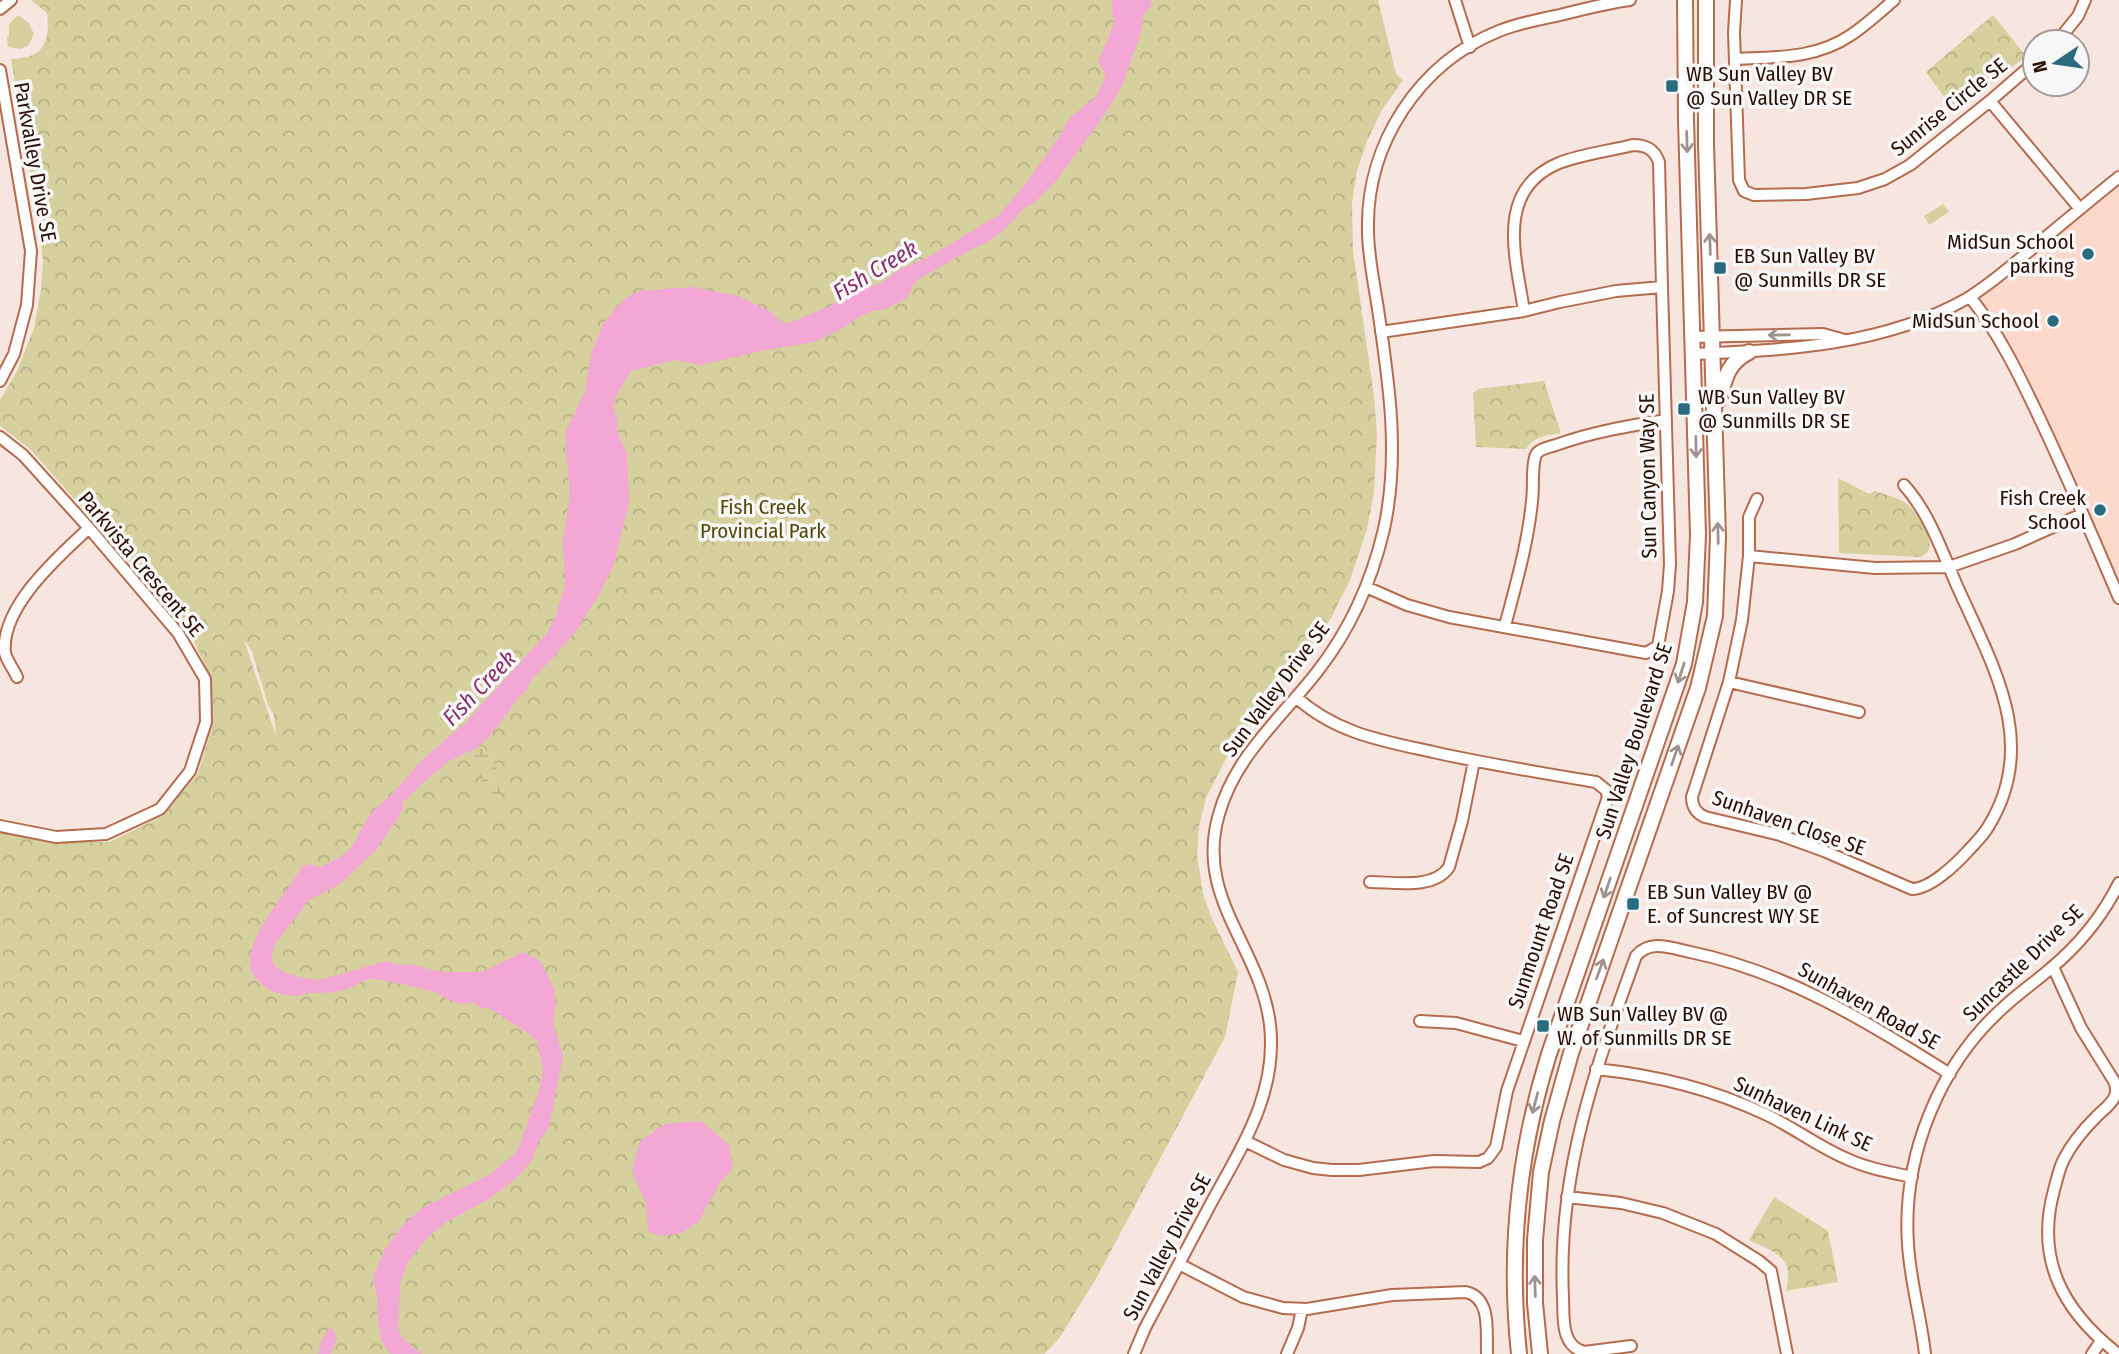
<svg xmlns="http://www.w3.org/2000/svg" width="2119" height="1354" viewBox="0 0 2119 1354" font-family="'Fira Sans Condensed',sans-serif">
<defs>
<pattern id="forest-crowns" width="20" height="18" patternUnits="userSpaceOnUse" patternTransform="scale(1.75)"><rect width="20" height="18" fill="#d5d09d"/><path d="M2 6a3 3 0 1 1 6 0M12 15a3 3 0 1 1 6 0" fill="none" stroke="#b7b186"/></pattern>
<pattern id="wetland-marsh" width="20" height="14" patternUnits="userSpaceOnUse" patternTransform="scale(1.75)"><rect width="20" height="14" fill="#d5d09d"/><path d="M1 5h8M5 5V1M11 12h8M15 12V8" fill="none" stroke="#b7b186"/></pattern>
</defs>
<rect width="100%" height="100%" fill="#f7e6e0"/>
<path fill="#fcd9cb" d="M2119,177V598L2054,448L1970,297Z"/>
<path fill="#d5d09d" d="M18,15L29,23L34,34L28,46L20,49L8,47L7,37L9,36V24Z
M1943,204L1949,212L1929,225L1924,216Z"/>
<path fill="url(#forest-crowns)" fill-rule="evenodd" d="M31,0H1378L1396,74L1403,80L1382,110L1367,141L1357,171L1352,203L1353,251L1374,396L1377,434L1374,492L1367,529L1350,580L1331,618L1307,655L1254,717L1231,749L1206,798L1199,827L1197,854L1203,894L1212,919L1238,972L1225,1037L1097,1277L1058,1340L1044,1354H0V832L56,842H110L164,815L198,773L213,724L211,678L187,626L30,449L0,426V400L17,371L34,328L41,289L43,261L40,232L11,59C44,58 50,43 47,13ZM244,640L252,651L268,705L274,715L276,736Z
M1993,15L2026,56L1956,113L1926,72Z
M1544,381L1561,433C1547,436 1535,435 1526,449L1476,447L1473,393L1478,389Z
M1838,478L1869,494L1875,491C1886,495 1897,497 1907,504C1916,510 1933,539 1929,549C1927,554 1925,554 1921,557L1839,553Z
M1774,1197L1828,1231L1838,1282L1786,1291C1787,1286 1788,1279 1788,1273C1787,1253 1764,1248 1749,1240Z"/>
<path fill="url(#wetland-marsh)" d="M483,746L496,766V782L500,789C499,796 497,801 490,802C478,788 485,764 468,753L472,749Z"/>
<path fill="#f3a7d5" d="M1111,0H1152L1151,7L1145,12L1139,38L1122,86L1104,116L1055,182L1034,203L1024,208L1005,229L988,242L970,250L919,279L913,285L909,296L904,300L883,310L871,311L859,317L836,332L814,342L761,351L700,365L675,360L631,371L617,394L613,407L617,420V431L627,454L629,503L613,566L601,591L577,630L551,660L531,680L527,690L520,696L490,736L477,748L449,761L422,784L403,802V808L398,818L376,850L340,884L309,900L275,944L271,959L277,968L288,974L314,980L327,978L386,961L397,965L410,964L440,972H482L523,952L537,959L542,964L554,989L556,1004L553,1023L563,1056L552,1113L548,1129L538,1143L532,1160L524,1170L514,1180L489,1199L446,1222L426,1239L407,1263L400,1284L398,1330L404,1340L422,1354H390L381,1340L377,1311V1295L373,1281L375,1272L384,1251L402,1226L422,1208L489,1175L513,1155L519,1147L540,1087L543,1070L537,1041L529,1034L497,1013L488,1008H480L473,1002C454,1008 450,998 434,992C425,989 379,978 371,979C362,980 355,986 347,989C334,993 322,993 310,993C304,993 300,997 295,996C282,996 269,991 260,983C226,954 290,892 302,866L310,864L318,867L322,866L338,858L350,849L367,819L375,809L393,793L421,761L465,723L546,634L555,618L565,585L563,538L569,500V480L566,455L565,433L585,392L591,354L604,322L625,298L639,291L692,287L738,296L770,311L778,319L785,323L791,322L828,307L854,291L881,283L900,269L927,258L1000,214L1028,181L1060,135L1070,117L1096,97L1105,78L1104,71L1098,62L1114,24Z
M701,1121L729,1145L733,1168L719,1184L699,1221L682,1233L660,1236L649,1232L645,1202L632,1170L640,1141L665,1124Z
M331,1326L337,1338L331,1354H318L322,1339Z"/>
<g fill="none" stroke-linecap="round" stroke-linejoin="round">
<g stroke="#b46c4f" stroke-width="14">
<path id="minor" d="M1455,0L1470,47
M1736,0L1734,32L1739,180L1744,191L1754,195L1806,194L1858,188L1885,179L1910,165L1990,101L2035,62
M0,9L11,0
M2057,42L2078,16L2085,0
M1735,59C1776,57 1816,59 1851,35C1866,25 1880,12 1894,0
M0,70L31,251L27,305L14,354L0,381
M1990,101L2080,209
M1970,297C1999,333 2019,375 2039,417C2067,476 2093,537 2119,598
M1524,311C1516,258 1494,190 1559,163C1582,154 1609,151 1633,145C1646,145 1654,149 1659,162L1662,287
M1692,337L1823,334L1845,340
M1692,354C1786,350 1884,346 1968,298C1989,285 2009,268 2028,252C2058,227 2088,202 2119,177
M0,437L23,455L89,528L178,633L205,679L206,722L190,771L160,809L106,834L56,837L0,826
M1904,485C1930,514 1942,552 1958,588C1993,666 2040,744 1988,827C1983,836 1974,844 1967,852C1955,865 1930,889 1912,889L1824,851L1780,835L1705,817C1696,813 1692,807 1692,797L1729,682L1742,620L1749,556L1875,568L1949,567L2015,544L2082,514
M1749,556V517L1757,499
M1366,587L1407,605L1449,617L1646,653L1658,646L1668,591L1670,564L1662,287L1616,291L1560,302L1524,311L1381,332
M1505,626C1516,584 1528,543 1532,501C1534,489 1531,461 1537,453C1542,448 1550,447 1556,445C1592,432 1628,426 1666,420
M17,677C14,670 7,661 5,653C0,607 59,556 89,528
M1729,682L1859,712
M1370,882C1394,882 1434,890 1449,867L1462,821L1474,761
M2053,967L2081,1028L2114,1081C2116,1086 2117,1091 2115,1096C2111,1105 2103,1110 2097,1116C2084,1129 2072,1143 2064,1159C2059,1168 2057,1180 2054,1190C2035,1260 2063,1311 2118,1354
M1420,1021L1456,1023L1523,1041
M1596,1069C1655,1075 1712,1089 1765,1114C1793,1127 1817,1146 1845,1158C1866,1168 1889,1172 1912,1177
M1245,1141L1284,1160L1313,1168L1332,1170H1359L1434,1161L1479,1162L1488,1158L1496,1147L1507,1091L1608,797L1606,790L1596,782C1541,773 1487,764 1433,752C1383,741 1335,733 1296,697
M1567,1197L1621,1203L1663,1213L1716,1234L1759,1261L1771,1271L1787,1354
M1179,1264L1243,1297L1283,1308L1307,1309L1392,1295L1466,1292C1492,1298 1486,1333 1487,1354
M1631,1346L1584,1352C1560,1345 1564,1317 1563,1297C1557,1174 1595,1069 1636,956C1650,939 1671,948 1690,952C1788,972 1867,1022 1950,1074
M1134,1354L1145,1328C1166,1288 1187,1248 1208,1209C1240,1149 1278,1095 1270,1025C1261,947 1194,898 1219,814C1235,756 1282,717 1317,672C1350,630 1372,580 1384,529C1400,455 1389,383 1378,309C1374,283 1368,256 1368,230C1366,144 1419,63 1499,31C1519,23 1540,19 1560,15C1584,9 1607,3 1630,0
M1287,1354L1298,1328L1302,1309
M1925,1354C1921,1317 1910,1281 1908,1244C1902,1157 1939,1064 2005,1006C2019,993 2035,982 2050,969C2078,946 2103,915 2119,883
M2092,1354L2101,1341"/>
</g>
<g stroke="#b46c4f" stroke-width="18">
<path id="major" d="M1719,400C1725,378 1728,362 1749,352
M1519,1354C1508,1251 1518,1153 1549,1054L1684,664L1695,602L1698,535L1686,120L1685,0
M1540,1354L1535,1303V1240L1541,1172L1552,1121L1571,1053L1698,688L1715,616L1718,537L1706,144V0"/>
</g>
<use href="#minor" stroke="#fff" stroke-width="10"/>
<use href="#major" stroke="#fff" stroke-width="14"/>
</g>
<defs><path id="oneway-shaft" d="M-6 0H5M1.5-3L5.5 0L1.5 3" fill="none" stroke-width="1.6" stroke-linecap="round" stroke-linejoin="round" transform="scale(1.75)"/></defs>
<g stroke="#9f938e">
<use href="#oneway-shaft" transform="translate(1687 142) rotate(88)"/>
<use href="#oneway-shaft" transform="translate(1710 244) rotate(-92)"/>
<use href="#oneway-shaft" transform="translate(1779 335) rotate(179)"/>
<use href="#oneway-shaft" transform="translate(1696 447) rotate(89)"/>
<use href="#oneway-shaft" transform="translate(1718 533) rotate(-91)"/>
<use href="#oneway-shaft" transform="translate(1681 673) rotate(108)"/>
<use href="#oneway-shaft" transform="translate(1675 755) rotate(-71)"/>
<use href="#oneway-shaft" transform="translate(1607 888) rotate(109)"/>
<use href="#oneway-shaft" transform="translate(1600 969) rotate(-70)"/>
<use href="#oneway-shaft" transform="translate(1535 1103) rotate(105)"/>
<use href="#oneway-shaft" transform="translate(1535 1286) rotate(-92)"/>
</g>
<g fill="#2b6b80" stroke="#f7f7f7" stroke-width="2.5">
<rect x="1665" y="79" width="14" height="14" rx="3.5"/>
<circle cx="2088" cy="254" r="7"/>
<rect x="1713" y="261" width="14" height="14" rx="3.5"/>
<circle cx="2053" cy="321" r="7"/>
<rect x="1677" y="402" width="14" height="14" rx="3.5"/>
<circle cx="2100" cy="510" r="7"/>
<rect x="1626" y="897" width="14" height="14" rx="3.5"/>
<rect x="1536" y="1019" width="14" height="14" rx="3.5"/>
</g>
<g text-anchor="middle" stroke-width="7" stroke-linejoin="round" paint-order="stroke">
<g font-size="21" fill="#2a0e04" stroke="#f7f7f7" text-anchor="start">
<text x="1686" y="81">WB Sun Valley BV<tspan x="1686" dy="24">@ Sun Valley DR SE</tspan></text>
<text x="2074" y="249" text-anchor="end">MidSun School<tspan x="2074" dy="24">parking</tspan></text>
<text x="1734" y="263">EB Sun Valley BV<tspan x="1734" dy="24">@ Sunmills DR SE</tspan></text>
<text x="2039" y="328" text-anchor="end">MidSun School</text>
<text x="1698" y="404">WB Sun Valley BV<tspan x="1698" dy="24">@ Sunmills DR SE</tspan></text>
<text x="2086" y="505" text-anchor="end">Fish Creek<tspan x="2086" dy="24">School</tspan></text>
<text x="1647" y="899">EB Sun Valley BV @<tspan x="1647" dy="24">E. of Suncrest WY SE</tspan></text>
<text x="1557" y="1021">WB Sun Valley BV @<tspan x="1557" dy="24">W. of Sunmills DR SE</tspan></text>
</g>
<g font-size="21" fill="#2a0e04" stroke="#f7f7f7">
<text transform="translate(1949 107) rotate(-39)" y="7">Sunrise Circle SE</text>
<text transform="translate(35 162) rotate(80)" y="7">Parkvalley Drive SE</text>
<text transform="translate(1648 476) rotate(-91)" y="7">Sun Canyon Way SE</text>
<text transform="translate(141 564) rotate(50)" y="7">Parkvista Crescent SE</text>
<text transform="translate(1276 689) rotate(-53)" y="7">Sun Valley Drive SE</text>
<text transform="translate(1634 741) rotate(-72)" y="7">Sun Valley Boulevard SE</text>
<text transform="translate(1789 823) rotate(19)" y="7">Sunhaven Close SE</text>
<text transform="translate(1541 931) rotate(-71)" y="7">Sunmount Road SE</text>
<text transform="translate(2023 963) rotate(-44)" y="7">Suncastle Drive SE</text>
<text transform="translate(1869 1006) rotate(29)" y="7">Sunhaven Road SE</text>
<text transform="translate(1803 1114) rotate(25)" y="7">Sunhaven Link SE</text>
<text transform="translate(1167 1247) rotate(-62)" y="7">Sun Valley Drive SE</text>
</g>
<g font-size="21" fill="#524b08" stroke="#f7f7f7">
<text x="763" y="514">Fish Creek<tspan x="763" dy="24">Provincial Park</tspan></text>
</g>
<g font-size="23" font-style="italic" fill="#87306a" stroke="#f7f7f7">
<text transform="translate(875 270) rotate(-31)" y="8">Fish Creek</text>
<text transform="translate(479 688) rotate(-46)" y="8">Fish Creek</text>
</g>
</g>
<g transform="translate(2056 63) rotate(257)"><circle r="33" fill="#f7f7f7" stroke="#a59a96" stroke-width="2"/>
<path d="M0-5L12 26L0 18L-12 26Z" fill="#2b6b80"/>
<text y="-10" font-size="19" font-weight="bold" text-anchor="middle" fill="#2a0e04">N</text>
</g>
</svg>
